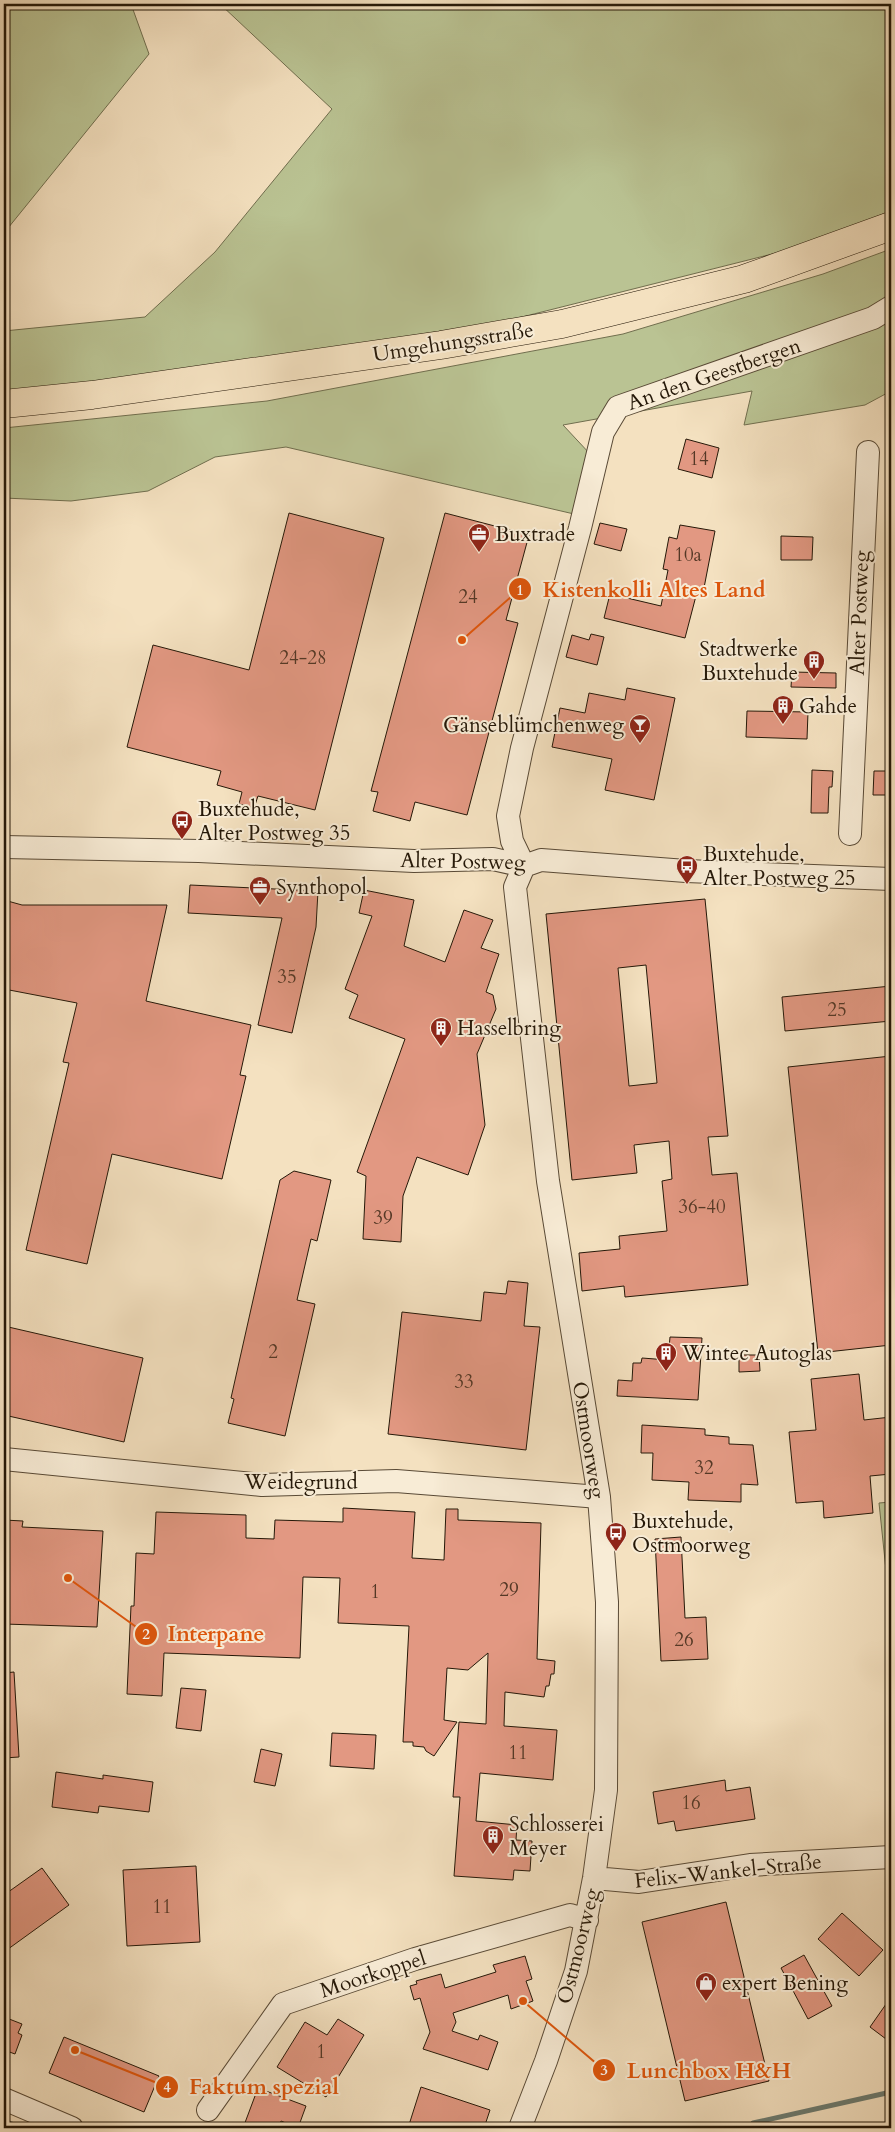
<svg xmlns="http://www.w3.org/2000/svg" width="895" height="2132" viewBox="0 0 895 2132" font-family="Cardo,serif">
<rect width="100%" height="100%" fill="#f4e1c0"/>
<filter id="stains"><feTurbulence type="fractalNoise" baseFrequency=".004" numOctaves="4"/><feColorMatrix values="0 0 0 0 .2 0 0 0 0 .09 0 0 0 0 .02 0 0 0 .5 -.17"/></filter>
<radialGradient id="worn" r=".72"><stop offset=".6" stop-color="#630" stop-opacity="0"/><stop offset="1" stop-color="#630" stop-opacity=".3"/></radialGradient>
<path fill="#bac393" stroke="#706e4e" d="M4,4H131L149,54L4,233Z
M220,4H891V211L796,248L506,321L288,355L4,396V331L145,317L215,252L332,109Z
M891,249V391L865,405L744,425L752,391L563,425L591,455L574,514L286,447L215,457L148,491L71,501L4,498V428L267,401L623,334L823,274Z
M891,1502V1618L879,1503Z"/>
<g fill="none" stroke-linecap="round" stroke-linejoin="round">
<path stroke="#6c7b70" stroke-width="5" d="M4,2121L22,2128
M753,2123L891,2092"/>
</g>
<path fill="#e29882" stroke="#251808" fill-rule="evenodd" d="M686,439L719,448L712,478L678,469Z
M289,513L384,538L315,810L258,796L254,808L239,804L242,792L217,785L221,771L127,747L153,645L249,670Z
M445,513L529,535L506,620L518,623L467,815L415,802L410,821L373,811L378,792L371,791Z
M600,523L627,529L621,551L594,544Z
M680,525L715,531L703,593L697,592L685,638L604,618L610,594L661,606L668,570L663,569L669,537L677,539Z
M781,536L813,537L812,560H781Z
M591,634L604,637L597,665L566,657L572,635L589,640Z
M792,672L836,673V688L791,687Z
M627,688L675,698L654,800L605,790L612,759L552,747L560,708L585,713L589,693L625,700Z
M747,711L808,712L807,739L746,737Z
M812,770L833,771L832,787H829L828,813H811Z
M874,771H891V795H873Z
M190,885L318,891L316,927L292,1033L258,1025L282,918L188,913Z
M364,890L414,900L404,946L445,962L464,910L493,920L481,948L499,954L486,992L493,995L496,1009L477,1054L485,1125L468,1175L417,1157L403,1196L401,1242L363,1239L366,1176L357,1172L405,1039L349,1018L358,995L345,989L372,916L359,913Z
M705,899L728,1136L708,1137L712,1175L737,1173L748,1285L625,1297L624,1286L582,1291L579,1253L620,1249L619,1236L667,1231L662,1181L672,1179L669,1141L634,1145L637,1173L572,1180L546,914ZM646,965L657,1083L629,1086L618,968Z
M4,900L22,905H167L146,1001L251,1025L240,1075L246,1076L222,1179L112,1154L87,1264L26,1250L69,1063L63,1062L77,1003L4,989L9,964L4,962Z
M891,986V1021L785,1031L782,997Z
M891,1056V1345L818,1353L788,1067Z
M294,1171L331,1180L317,1241L311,1239L297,1300L315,1304L285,1436L228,1423L234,1399L231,1398L280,1180Z
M508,1281L528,1283L524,1326L540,1327L526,1450L388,1434L402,1312L481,1321L484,1292L506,1294Z
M4,1326L143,1358L124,1442L4,1415Z
M670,1337L702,1338L698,1400L617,1396L618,1380L632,1381L633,1363H641L642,1358L668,1360Z
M739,1355H759L760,1371L739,1372Z
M859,1374L864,1420L891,1417V1474L870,1476L873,1513L824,1518L823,1501L796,1503L789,1432L816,1430L811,1379Z
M642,1425L705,1429V1435L729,1437V1444L753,1445L758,1485L741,1484V1502L688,1500L689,1482L652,1480L653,1453H641Z
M343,1508L415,1512L412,1558L444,1560L446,1509H458V1520L541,1523L537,1659L555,1661L554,1674H551L549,1686H546L544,1697L505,1692L504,1726L557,1730L553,1780L480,1773L476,1821L517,1825L516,1840L532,1841L530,1871L514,1870L513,1880L454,1876L460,1797H453L459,1722L486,1724L488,1653L468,1670L447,1668L444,1720L457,1722L434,1756L426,1751L424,1747L413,1746V1742H403L409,1626L338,1623L340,1578L303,1577L300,1658L164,1653L162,1696L127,1694L131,1606H134L136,1553L154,1554L156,1512L246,1515V1538L274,1539L275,1520L343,1522Z
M4,1520L23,1521L22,1527L103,1531L97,1627L4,1624Z
M681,1537L685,1618L706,1617L708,1659L661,1661L655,1539Z
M14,1672L19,1757L4,1758V1673Z
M181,1688L206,1690L201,1731L176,1728Z
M332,1733L376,1735L374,1769L330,1766Z
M261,1749L282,1754L275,1786L254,1782Z
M56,1772L103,1779V1775L153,1782L149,1812L99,1806L98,1813L52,1807Z
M725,1780L726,1791L750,1787L755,1819L676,1831L674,1821L658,1824L653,1792Z
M196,1866L200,1942L127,1946L123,1870Z
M42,1868L69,1905L4,1952V1895Z
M726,1902L769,2081L685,2101L642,1922Z
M842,1913L883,1950L859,1976L818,1939Z
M804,1955L832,2006L808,2019L781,1968Z
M525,1956L532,1979L526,1981L533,2001L511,2009L508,1995L453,2013L456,2022L452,2031L478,2040L480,2035L498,2042L488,2070L423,2049L430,2032L420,1998L414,2000L410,1986L417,1984L416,1981L441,1974L445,1988L496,1972L493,1965Z
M891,1997V2032L886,2039L870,2027Z
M4,2017L22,2024L18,2033L22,2035L15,2054L4,2050Z
M338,2019L364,2035L326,2097L277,2067L305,2022L327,2035Z
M64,2037L159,2076L144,2112L49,2073Z
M421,2087L490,2110L484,2128H408Z
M258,2088L306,2106L298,2128L281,2121L278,2128H243Z"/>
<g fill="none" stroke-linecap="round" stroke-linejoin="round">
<g stroke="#594a36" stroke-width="24">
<path id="minor" d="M850,834L868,452
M4,847L199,851L414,861L493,859L524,866L541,860L686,871L891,879
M524,866L512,841L508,816L522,748L580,528L603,432L618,407L873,318L891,307
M4,1459L262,1485L396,1481L599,1497
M594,1878L639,1882L750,1865L891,1857
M4,2099L72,2128
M208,2110L283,2004L415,1959L570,1915L587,1920
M520,2128L546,2061L576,1971L594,1878L606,1790L607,1602L599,1497L548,1181L515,887L524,866"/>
</g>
<g stroke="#251808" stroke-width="29">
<path id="major" d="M4,404L92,395L441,345L562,324L744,279L891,226"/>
</g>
<use href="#minor" stroke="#f8ecd6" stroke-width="22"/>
<use href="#major" stroke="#f4e1c0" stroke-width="28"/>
</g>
<defs>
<g id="office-pin" transform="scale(1.125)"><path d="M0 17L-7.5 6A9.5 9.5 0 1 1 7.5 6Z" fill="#8f2418" stroke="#f8ecd6"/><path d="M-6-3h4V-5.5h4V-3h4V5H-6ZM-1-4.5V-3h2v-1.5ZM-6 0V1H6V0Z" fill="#fff"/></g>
<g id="building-pin" transform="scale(1.125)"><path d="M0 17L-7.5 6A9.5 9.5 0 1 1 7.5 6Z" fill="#8f2418" stroke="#f8ecd6"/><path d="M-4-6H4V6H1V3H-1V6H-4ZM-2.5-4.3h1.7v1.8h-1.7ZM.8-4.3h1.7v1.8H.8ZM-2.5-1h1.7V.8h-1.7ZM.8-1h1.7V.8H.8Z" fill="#fff"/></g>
<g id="bar-pin" transform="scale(1.125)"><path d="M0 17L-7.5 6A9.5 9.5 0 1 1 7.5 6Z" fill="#8f2418" stroke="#f8ecd6"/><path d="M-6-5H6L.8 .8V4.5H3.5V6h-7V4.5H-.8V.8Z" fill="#fff"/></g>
<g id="bus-pin" transform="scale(1.125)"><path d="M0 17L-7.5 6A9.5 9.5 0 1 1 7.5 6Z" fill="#8f2418" stroke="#f8ecd6"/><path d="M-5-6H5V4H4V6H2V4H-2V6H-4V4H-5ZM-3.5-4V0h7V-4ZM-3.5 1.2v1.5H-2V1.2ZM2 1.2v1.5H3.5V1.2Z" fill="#fff"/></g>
<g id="shop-pin" transform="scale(1.125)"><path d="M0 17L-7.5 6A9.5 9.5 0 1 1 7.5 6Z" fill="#8f2418" stroke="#f8ecd6"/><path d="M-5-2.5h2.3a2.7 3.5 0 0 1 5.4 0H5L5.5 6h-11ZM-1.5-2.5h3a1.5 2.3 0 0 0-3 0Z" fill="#fff"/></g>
</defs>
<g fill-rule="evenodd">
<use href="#office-pin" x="479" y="534"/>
<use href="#building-pin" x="814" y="661"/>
<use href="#building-pin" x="783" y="706"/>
<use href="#bar-pin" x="640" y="725"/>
<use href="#bus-pin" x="182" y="821"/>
<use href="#bus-pin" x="687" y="866"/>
<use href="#office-pin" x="260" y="887"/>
<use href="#building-pin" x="441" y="1028"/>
<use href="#building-pin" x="666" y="1353"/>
<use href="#bus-pin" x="616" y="1533"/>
<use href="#building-pin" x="493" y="1836"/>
<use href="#shop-pin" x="706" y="1983"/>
</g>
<g text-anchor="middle" stroke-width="4" stroke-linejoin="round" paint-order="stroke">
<g font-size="19" fill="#543826">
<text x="699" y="465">14</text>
<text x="688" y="561">10a</text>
<text x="468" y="603">24</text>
<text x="303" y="664">24-28</text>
<text x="287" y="983">35</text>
<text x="837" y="1016">25</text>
<text x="702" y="1213">36-40</text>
<text x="383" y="1224">39</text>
<text x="273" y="1358">2</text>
<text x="464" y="1388">33</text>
<text x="704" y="1474">32</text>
<text x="509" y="1596">29</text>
<text x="375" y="1598">1</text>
<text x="684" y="1646">26</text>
<text x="518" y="1759">11</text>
<text x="691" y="1809">16</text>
<text x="162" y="1913">11</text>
<text x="321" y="2058">1</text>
</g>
<g font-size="21" fill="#251808" stroke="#f8ecd6">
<text transform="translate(453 342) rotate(-9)" y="7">Umgehungsstraße</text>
<text transform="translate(714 374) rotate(-19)" y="7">An den Geestbergen</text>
<text transform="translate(859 613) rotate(-88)" y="7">Alter Postweg</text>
<text transform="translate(463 861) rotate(1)" y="7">Alter Postweg</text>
<text transform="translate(589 1440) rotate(81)" y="7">Ostmoorweg</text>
<text x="301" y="1489">Weidegrund</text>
<text transform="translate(728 1871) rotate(-6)" y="7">Felix-Wankel-Straße</text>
<text transform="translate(578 1946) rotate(-76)" y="7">Ostmoorweg</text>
<text transform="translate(373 1974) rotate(-18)" y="7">Moorkoppel</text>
</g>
<g font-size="21" fill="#251808" stroke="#f8ecd6" text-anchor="start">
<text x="495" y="541">Buxtrade</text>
<text x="798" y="656" text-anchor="end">Stadtwerke<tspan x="798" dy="24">Buxtehude</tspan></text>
<text x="799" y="713">Gahde</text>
<text x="624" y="732" text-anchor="end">Gänseblümchenweg</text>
<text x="198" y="816">Buxtehude,<tspan x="198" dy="24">Alter Postweg 35</tspan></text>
<text x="703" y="861">Buxtehude,<tspan x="703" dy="24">Alter Postweg 25</tspan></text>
<text x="276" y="894">Synthopol</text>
<text x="457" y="1035">Hasselbring</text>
<text x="682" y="1360">Wintec Autoglas</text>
<text x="632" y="1528">Buxtehude,<tspan x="632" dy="24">Ostmoorweg</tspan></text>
<text x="509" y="1831">Schlosserei<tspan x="509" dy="24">Meyer</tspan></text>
<text x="722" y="1990">expert Bening</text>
</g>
</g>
<path fill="none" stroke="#de560c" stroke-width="2" d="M462 640L520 589M68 1578L146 1634M523 2001L604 2070M75 2050L167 2087"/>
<g fill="#de560c" stroke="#f8ecd6" stroke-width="2">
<circle cx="462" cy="640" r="5"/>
<circle cx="68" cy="1578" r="5"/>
<circle cx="523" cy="2001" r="5"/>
<circle cx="75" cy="2050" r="5"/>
<circle cx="520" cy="589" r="12"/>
<circle cx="146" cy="1634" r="12"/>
<circle cx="604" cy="2070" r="12"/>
<circle cx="167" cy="2087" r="12"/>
</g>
<g font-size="15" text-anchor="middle" font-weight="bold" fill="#fff">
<text x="520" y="595">1</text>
<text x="146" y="1639">2</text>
<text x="604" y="2075">3</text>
<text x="167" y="2092">4</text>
</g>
<g font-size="22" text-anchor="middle" font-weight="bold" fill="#de560c" stroke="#f8ecd6" stroke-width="4" stroke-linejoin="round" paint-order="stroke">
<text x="654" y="597">Kistenkolli Altes Land</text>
<text x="216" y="1641">Interpane</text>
<text x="709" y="2078">Lunchbox H&amp;H</text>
<text x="264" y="2094">Faktum spezial</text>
</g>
<rect width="895" height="2132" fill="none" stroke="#f4e1c0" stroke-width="20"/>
<rect x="5" y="5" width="885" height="2122" fill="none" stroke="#251808" stroke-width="2.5"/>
<rect x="10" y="10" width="875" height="2112" fill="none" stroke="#251808"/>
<rect width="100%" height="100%" filter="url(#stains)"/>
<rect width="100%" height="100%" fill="url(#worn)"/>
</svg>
